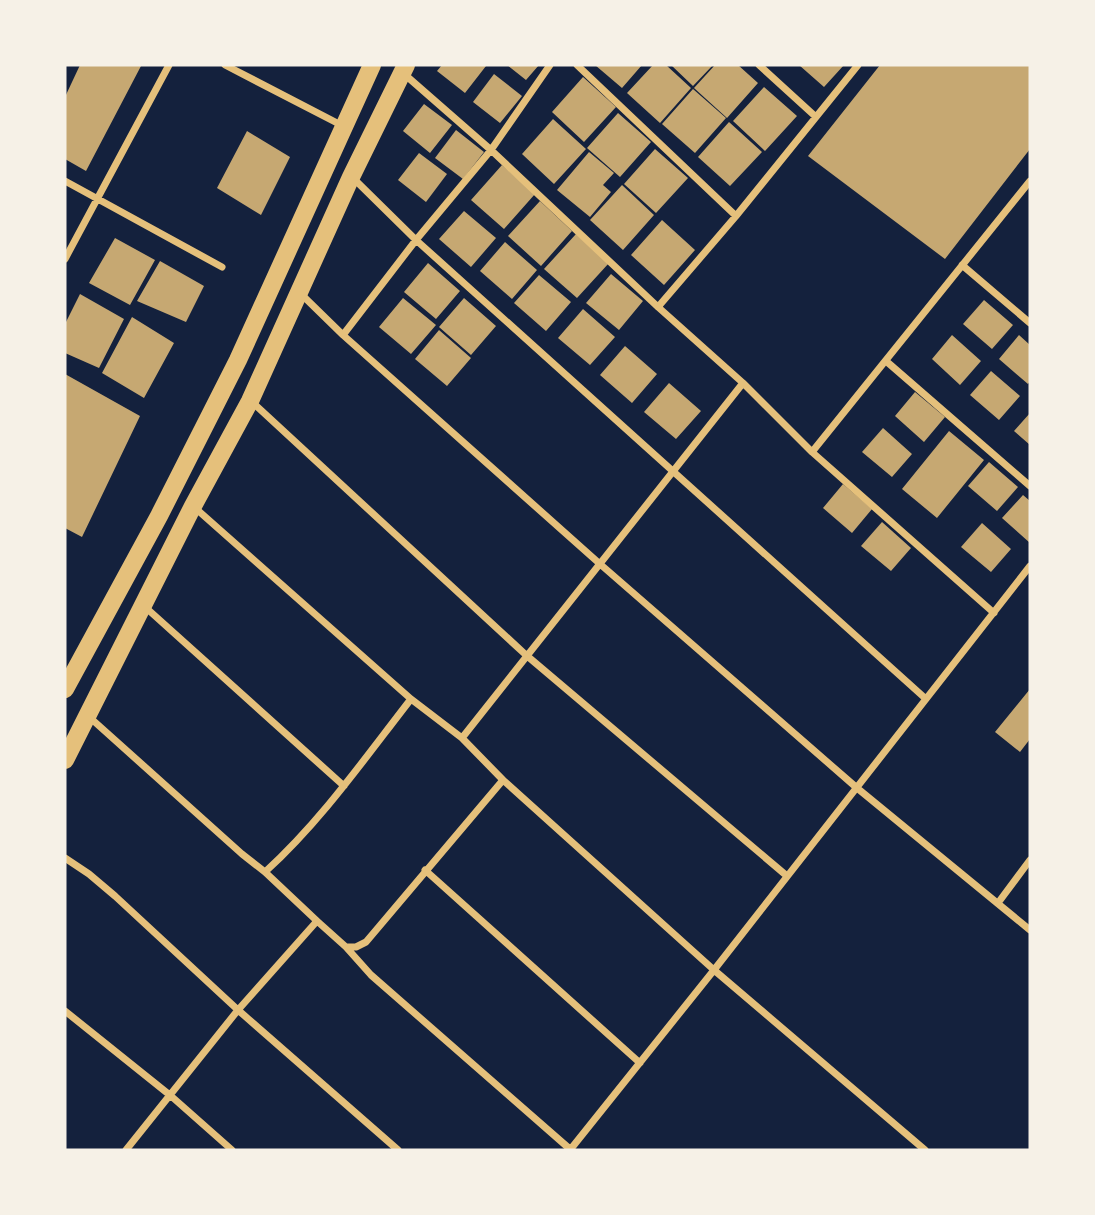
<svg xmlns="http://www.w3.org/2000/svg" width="1095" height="1215" viewBox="0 0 1095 1215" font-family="'Libre Baskerville',serif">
<rect width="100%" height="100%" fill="#14213d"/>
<path fill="#c6a872" d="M80,65L141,66L86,171L65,159V97Z
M442,65H485L486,66L465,93L437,71Z
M507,65H539L526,80Z
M595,65H642L622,88Z
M653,65H666L691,88L660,123L627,93Z
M671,65H713L693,86Z
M715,65H738L758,83L727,118L694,88Z
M799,65H844L824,87Z
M880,65H1030V149L945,259L808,156Z
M494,74L522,96L500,123L473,102Z
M583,77L616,107L584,142L552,112Z
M764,87L797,116L765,151L733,121Z
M693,89L726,118L695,153L662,124Z
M424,104L452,125L430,153L403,131Z
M618,113L651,142L620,177L587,148Z
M553,119L586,149L554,184L522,154Z
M729,122L762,152L730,186L698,157Z
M456,130L484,152L463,179L435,158Z
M247,131L290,157L261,215L217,188Z
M655,149L688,178L656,213L624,184Z
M589,152L614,173L603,185L611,192L590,217L557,190Z
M419,153L447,174L426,202L398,180Z
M502,165L535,194L504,229L471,200Z
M622,185L654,215L623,250L590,220Z
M540,201L572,231L541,266L508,236Z
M464,211L496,238L471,267L439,239Z
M662,220L695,250L664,285L631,255Z
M576,234L609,263L577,298L544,269Z
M115,238L155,260L130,305L89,283Z
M505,242L537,270L512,299L480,271Z
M160,261L204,286L186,322L137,301Z
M428,263L460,291L436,319L404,292Z
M611,274L643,301L619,330L586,303Z
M539,275L571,302L546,331L514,303Z
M80,294L124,319L99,368L65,353V324Z
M403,298L436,325L411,354L379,327Z
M464,298L496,326L471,355L439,327Z
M984,300L1013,325L992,349L963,324Z
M583,309L615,337L590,365L558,338Z
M132,317L174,343L144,398L102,373Z
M439,330L471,358L447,386L415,359Z
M952,335L981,361L960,385L932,359Z
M1019,335L1030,345V381L1028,384L999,359Z
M625,346L657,374L632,403L600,375Z
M991,371L1020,396L999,420L970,395Z
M65,374L140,416L82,537L65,528Z
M669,383L701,411L676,439L644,412Z
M915,392L945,417L924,442L895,416Z
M1030,413V445L1014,431Z
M883,428L912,454L892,477L862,452Z
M949,431L984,460L937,518L902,489Z
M989,462L1018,487L997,511L968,486Z
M843,484L872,509L852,533L823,508Z
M1023,495L1030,501V543L1002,518Z
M882,522L911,548L891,571L861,546Z
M982,523L1011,549L991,572L961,547Z
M1030,689V739L1020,752L995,732Z"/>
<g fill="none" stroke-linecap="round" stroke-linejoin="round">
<path stroke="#e5c07b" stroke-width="7" d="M225,65L343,126
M577,65L736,216
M759,65L816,117
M403,73L491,150L658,307L743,383L812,452L994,613
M352,177L416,240L926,699
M65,181L222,267
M65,259L169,65
M962,265L1030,323
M300,293L343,335L600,564L857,788L1030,930
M658,307L736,216L858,65
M343,335L416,240L491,150L550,65
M886,361L1030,486
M251,401L526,655L787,876
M812,452L1030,181
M194,507L411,699
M144,606L344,786
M87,715L242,854L265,872
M462,738L743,383
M503,780L714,970L925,1150
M65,858L89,874L115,896L238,1010L398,1150
M425,870L640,1063
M998,903L1030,860
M346,947L371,975L571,1150
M65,1011L171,1096L232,1150
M126,1150L238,1010L317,921L346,947H356L366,942L503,780L462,738L411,699C365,758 321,821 265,872L317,921
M570,1150L714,970L1030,566"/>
<path stroke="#e5c07b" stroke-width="18" d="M65,689L159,516L238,360L372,65
M65,760L193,506L250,401L351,177L406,65"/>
</g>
<rect width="1095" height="1215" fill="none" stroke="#f6f1e7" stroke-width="133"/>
</svg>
